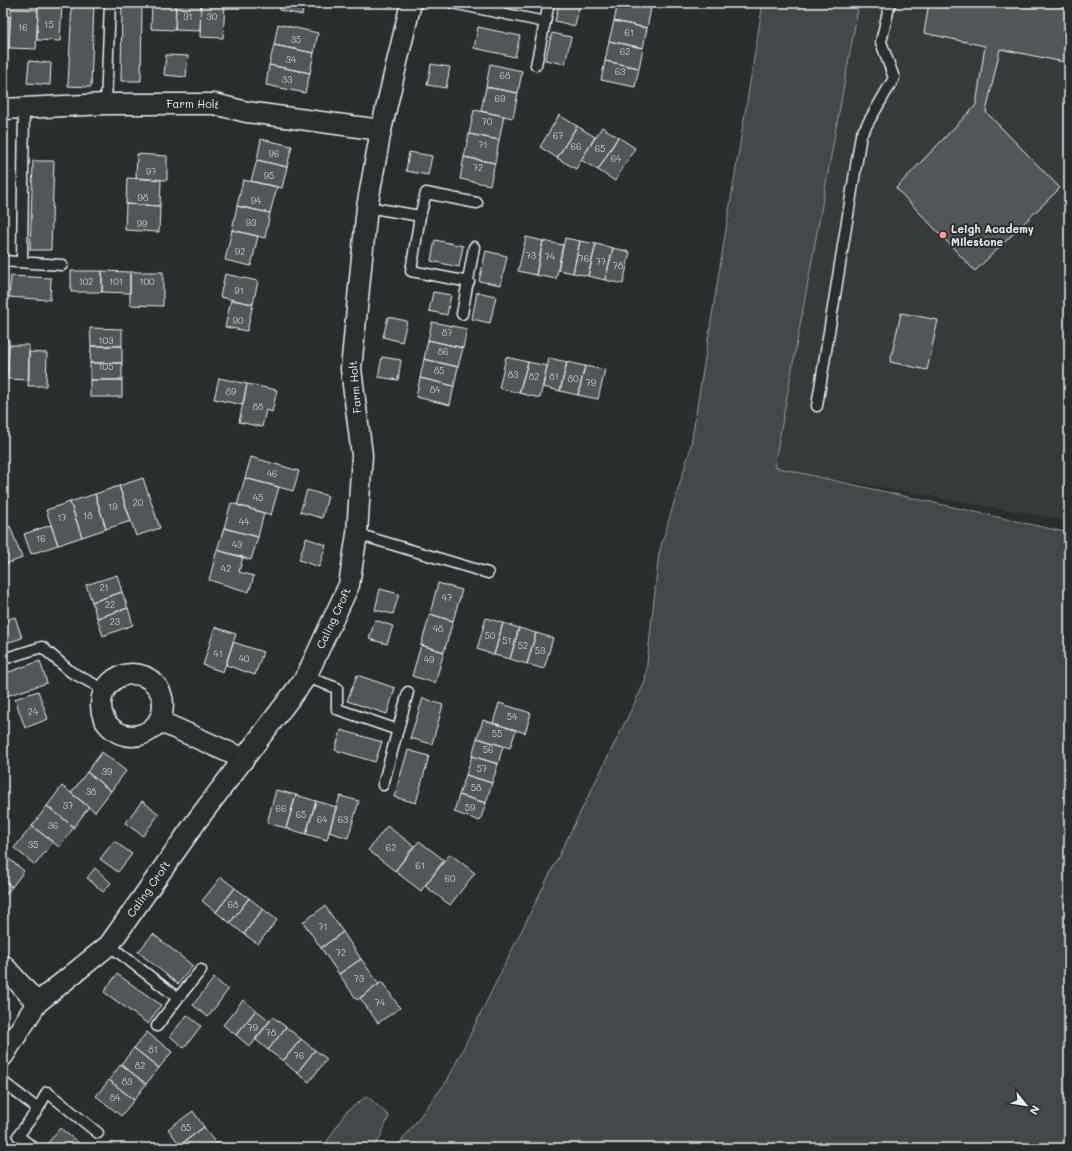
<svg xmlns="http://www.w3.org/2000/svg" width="1072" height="1151" viewBox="0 0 1072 1151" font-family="Mali,sans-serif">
<rect width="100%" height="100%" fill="#2a2d2e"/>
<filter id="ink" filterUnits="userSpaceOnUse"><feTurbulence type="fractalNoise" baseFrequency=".025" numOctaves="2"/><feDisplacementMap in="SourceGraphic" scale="8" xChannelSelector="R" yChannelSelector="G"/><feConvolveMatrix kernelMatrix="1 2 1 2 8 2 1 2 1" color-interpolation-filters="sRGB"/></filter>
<g filter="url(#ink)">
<path fill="#363a3b" d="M859,3H1069V521L774,468Z"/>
<path fill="#424648" stroke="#959ca0" d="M763,3H859L774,467L1069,533V1148H396L447,1081L645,682L659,553L690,450Z
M367,1096L389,1116L379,1140L372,1148H323L346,1112Z"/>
<path fill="#535759" stroke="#e8f1f8" d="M38,3H62L60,41L37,40Z
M72,3H94L91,87L68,86Z
M122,3H142L141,81H121Z
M152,3H176L175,30L151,29Z
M176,3H201L200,31L175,30Z
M201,3H225L223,38L200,37Z
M281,3H304L302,15L279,10Z
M513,3H528L527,6Z
M559,3H580L575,26L555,21Z
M618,3L651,8L647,28L614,21Z
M929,3H1069V63L1000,49L986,112L1060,188L975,271L896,188L976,105L985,46L924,33Z
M11,9L38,10L36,49L9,48Z
M3,17H10L9,48H3Z
M614,21L647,28L643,48L609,41Z
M278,24L318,33L314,53L274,45Z
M478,27L520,36L515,57L474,48Z
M552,33L571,37L565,64L545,60Z
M609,41L643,48L639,68L605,61Z
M274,45L314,53L310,73L269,65Z
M166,55L188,56L186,77L164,75Z
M29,61L51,63L50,85L27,83Z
M605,61L639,68L635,87L601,80Z
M431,64L450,67L446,88L427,85Z
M490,64L522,71L518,93L486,87Z
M269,65L310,73L305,93L266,85Z
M486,87L518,93L513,118L481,111Z
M474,110L504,116L499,140L469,134Z
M559,115L577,126L557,158L540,147Z
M577,126L595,137L576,169L557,158Z
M602,127L618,137L598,170L581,160Z
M469,134L499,140L495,163L464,157Z
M618,137L635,148L615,181L598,170Z
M261,139L292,146L287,167L257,160Z
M409,152L432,156L428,175L406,171Z
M137,154L167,156V180L136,178Z
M464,157L495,163L490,185L460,179Z
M257,160L287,167L282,188L251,181Z
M33,161H54L51,250H30Z
M3,163H6L3,221Z
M127,178L161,180L160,206L126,204Z
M243,180L277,187L270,213L237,206Z
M126,204L160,206L159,232L125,230Z
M237,206L270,213L265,238L232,230Z
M232,230L258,236L251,266L225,260Z
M526,237L543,241L536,275L518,271Z
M565,238L580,241L573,273L558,270Z
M435,240L463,246L459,267L431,261Z
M543,241L563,245L556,279L536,275Z
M580,241L596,244L588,276L573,273Z
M596,244L613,248L605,280L588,276Z
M613,248L630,252L623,284L605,280Z
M486,251L507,256L501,285L479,281Z
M71,271H102V292H71Z
M102,271L130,272V293L102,292Z
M130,272H163V306L130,305Z
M225,274L258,281L253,304L220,297Z
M11,276L51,278L50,300L9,297Z
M433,292L451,295L447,315L429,311Z
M477,292L496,296L490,323L472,319Z
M231,300L253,304L247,331L225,327Z
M901,313L938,320L927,370L890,362Z
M388,317L407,321L402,342L383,337Z
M432,322L467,329L463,348L428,340Z
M90,328L122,329V346H91Z
M3,340H9L8,372H3Z
M428,340L463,348L458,367L424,359Z
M9,345H29V380L8,379Z
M91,346H122V363H90Z
M29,352L47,353L46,386H28Z
M382,357L401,360L398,380L378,377Z
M506,357L528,362L519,393L499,388Z
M549,358L567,362L560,391L543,387Z
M424,359L458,367L454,386L420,378Z
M528,362L547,366L540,398L519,393Z
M567,362L585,366L578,395L560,391Z
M90,363H122V380H90Z
M585,366L605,370L598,399L578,395Z
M219,378L247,384L243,405L214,399Z
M420,378L454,386L450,405L416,397Z
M90,380H122V397H90Z
M247,384L277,390L272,412L266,410L262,427L239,422Z
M251,457L299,471L293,491L245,478Z
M143,478L160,528L136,536L119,486Z
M245,478L279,487L271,515L237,505Z
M119,486L131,521L106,529L95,494Z
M307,490L328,496L322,518L300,512Z
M95,494L106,529L82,537L70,502Z
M70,502L82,537L58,545L46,510Z
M231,503L264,513L258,537L224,528Z
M51,525L58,545L31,554L24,534Z
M10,526L22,558L3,565V529Z
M224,528L258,537L251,560L217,550Z
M306,538L326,545L319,567L299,560Z
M217,550L243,557L239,572L254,576L249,592L209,580Z
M117,575L122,592L92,602L86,585Z
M438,583L462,590L453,621L430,614Z
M380,589L399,594L393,614L375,610Z
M122,592L128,608L97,618L92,602Z
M128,608L133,625L103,636L97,618Z
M430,614L453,621L444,652L421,645Z
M15,617L22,638L3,644V621Z
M486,618L503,623L494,655L477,649Z
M375,620L393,626L387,644L369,639Z
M503,623L519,628L510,659L494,655Z
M215,627L236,634L223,672L203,665Z
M519,628L536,633L527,664L510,659Z
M536,633L553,638L544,669L527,664Z
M233,642L263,652L255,675L226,665Z
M421,645L444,652L435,683L412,676Z
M40,661L47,683L3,697V674Z
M357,675L395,688L387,714L347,701Z
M38,691L48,719L25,728L15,699Z
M423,698L443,705L432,744L410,738Z
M499,703L531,713L525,733L493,723Z
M483,720L516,730L510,748L477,738Z
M341,730L382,742L375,762L335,750Z
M477,738L503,746L498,764L472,756Z
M408,750L429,756L416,803L394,797Z
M102,752L126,771L111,791L87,772Z
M472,756L498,764L492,783L466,775Z
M87,772L111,791L95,812L71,793Z
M466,775L492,783L486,803L459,795Z
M62,786L89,807L74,827L47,806Z
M276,790L296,795L286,828L267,823Z
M296,795L316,801L306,834L286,828Z
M459,795L486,803L480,821L454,812Z
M340,796L359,801L348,838L329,832Z
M142,801L159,814L143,836L125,823Z
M316,801L336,807L327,840L306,834Z
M47,806L74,827L59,847L32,826Z
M32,826L53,842L35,865L14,848Z
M387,826L414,846L395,871L368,850Z
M114,841L132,854L118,872L100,859Z
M419,841L444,860L421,891L395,871Z
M3,854L24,871L12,887L3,880Z
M450,854L475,873L450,905L425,886Z
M95,868L111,883L103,892L87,878Z
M221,877L235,888L216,912L202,901Z
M3,880L12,887L3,898Z
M235,888L249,898L230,923L216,912Z
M249,898L263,909L244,934L230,923Z
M325,906L343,932L321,948L303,922Z
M263,909L277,920L258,944L244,934Z
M343,932L361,959L339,974L321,948Z
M153,934L193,966L178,984L138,952Z
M361,959L379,984L357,1000L339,974Z
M117,974L161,1005L148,1024L104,992Z
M214,978L228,990L208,1017L193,1005Z
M382,982L400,1008L378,1023L360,998Z
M243,1000L256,1010L236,1035L223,1025Z
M256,1010L270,1021L250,1047L236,1035Z
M187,1015L201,1026L184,1048L170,1036Z
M273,1017L286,1027L268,1050L255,1039Z
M286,1027L301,1039L283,1061L268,1050Z
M147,1032L172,1052L159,1068L134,1048Z
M301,1039L315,1050L297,1073L283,1061Z
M134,1048L159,1068L146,1084L121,1064Z
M315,1050L327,1059L309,1082L297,1073Z
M121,1064L146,1084L134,1100L109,1080Z
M109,1080L134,1100L121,1116L96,1096Z
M193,1111L204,1127L180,1145L168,1129Z
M204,1127L216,1144L210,1148H182L180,1145Z
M60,1128L85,1148H52L47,1144Z
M220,1141L225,1148H210L216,1144Z"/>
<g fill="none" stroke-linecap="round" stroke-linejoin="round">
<g stroke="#e8f1f8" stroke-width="13">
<path id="service" d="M452,3L545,22
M536,65L549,3
M106,104L110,3
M367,207L420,216L426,193L477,203
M420,216L411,271L469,282
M3,261L62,265
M22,262L24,108
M462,314L474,247
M817,406L861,135L894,78L881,42L890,3
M357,534L488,573
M3,659L42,647L71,672L105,690
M306,677L337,688V709L398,730
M383,785L408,692
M109,945L178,998
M157,1026L178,998L201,970
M3,1082L38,1109L18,1136L34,1148
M38,1109L47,1092L98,1133"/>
</g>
<g stroke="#e8f1f8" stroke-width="23">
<g id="minor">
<path id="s1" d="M3,109L106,104H214L247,112L381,130"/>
<circle cx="132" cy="705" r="31"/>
<path d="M159,721L244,759"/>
<path d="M3,965L37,1003"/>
<path id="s2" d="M3,1056L37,1003L109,945L198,819L306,677L349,585L357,534L362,455L351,369L367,207L381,130L411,3"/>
</g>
</g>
<use href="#service" stroke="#2a2d2e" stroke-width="10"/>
<use href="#minor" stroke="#2a2d2e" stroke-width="20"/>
</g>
</g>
<circle fill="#ff9aa2" stroke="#2a2d2e" stroke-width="1.5" cx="943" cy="235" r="4"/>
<g text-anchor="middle" stroke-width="4" stroke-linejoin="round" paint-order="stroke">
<g font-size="9" fill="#c3cad0">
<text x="188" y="20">31</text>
<text x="212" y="20">30</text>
<text x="49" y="28">15</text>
<text x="23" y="31">16</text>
<text x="629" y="36">61</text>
<text x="296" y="43">35</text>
<text x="625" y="55">62</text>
<text x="291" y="63">34</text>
<text x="620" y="75">63</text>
<text x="505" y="79">68</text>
<text x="287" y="83">33</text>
<text x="500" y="102">69</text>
<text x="487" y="125">70</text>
<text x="558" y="139">67</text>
<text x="483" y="148">71</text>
<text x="576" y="150">66</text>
<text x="600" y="152">65</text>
<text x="274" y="157">96</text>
<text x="616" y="162">64</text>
<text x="478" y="171">72</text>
<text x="151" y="175">97</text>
<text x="269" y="179">95</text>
<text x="143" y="201">98</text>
<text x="256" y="204">94</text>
<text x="251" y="226">93</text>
<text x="142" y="227">99</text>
<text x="240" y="255">92</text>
<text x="531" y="259">73</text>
<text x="550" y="260">74</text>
<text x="584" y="262">76</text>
<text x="601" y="265">77</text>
<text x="618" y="269">78</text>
<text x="86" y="285">102</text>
<text x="116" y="285">101</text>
<text x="147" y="285">100</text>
<text x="239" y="294">91</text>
<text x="238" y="324">90</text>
<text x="447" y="336">87</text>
<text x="106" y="344">103</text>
<text x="443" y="355">86</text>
<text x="106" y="370">105</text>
<text x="439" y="374">85</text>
<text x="513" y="378">83</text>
<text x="534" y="380">82</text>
<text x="554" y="380">81</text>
<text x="573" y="382">80</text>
<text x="591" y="386">79</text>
<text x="435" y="393">84</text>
<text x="231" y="395">89</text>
<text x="258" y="410">88</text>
<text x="272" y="477">46</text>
<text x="258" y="501">45</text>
<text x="138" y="506">20</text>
<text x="113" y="510">19</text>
<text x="88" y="519">18</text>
<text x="62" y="521">17</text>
<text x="244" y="525">44</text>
<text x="41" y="542">16</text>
<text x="237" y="548">43</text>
<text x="226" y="572">42</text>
<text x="104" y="591">21</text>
<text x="447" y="601">47</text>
<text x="110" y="608">22</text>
<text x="115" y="625">23</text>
<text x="438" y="632">48</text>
<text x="490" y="639">50</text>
<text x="507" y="644">51</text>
<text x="523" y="649">52</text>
<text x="540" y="654">53</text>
<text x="218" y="657">41</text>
<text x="244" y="662">40</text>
<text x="429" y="663">49</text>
<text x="33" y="715">24</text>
<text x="512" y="720">54</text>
<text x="497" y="737">55</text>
<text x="488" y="753">56</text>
<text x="482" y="772">57</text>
<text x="107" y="775">39</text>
<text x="476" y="791">58</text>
<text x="91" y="795">38</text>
<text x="68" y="809">37</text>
<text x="470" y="811">59</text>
<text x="281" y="812">66</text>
<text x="301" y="818">65</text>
<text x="322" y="823">64</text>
<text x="343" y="823">63</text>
<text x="53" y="829">36</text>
<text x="33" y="848">35</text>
<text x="391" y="851">62</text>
<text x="420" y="869">61</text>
<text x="450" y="882">60</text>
<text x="233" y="908">68</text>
<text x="323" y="930">71</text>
<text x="341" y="956">72</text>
<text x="359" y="982">73</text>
<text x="380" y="1006">74</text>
<text x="253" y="1031">79</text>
<text x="271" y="1036">78</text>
<text x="153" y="1053">81</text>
<text x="299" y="1059">76</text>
<text x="140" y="1069">82</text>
<text x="127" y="1085">83</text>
<text x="115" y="1101">84</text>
<text x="186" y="1131">85</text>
</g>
<g font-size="11" fill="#e8f1f8" stroke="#2a2d2e">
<text dy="4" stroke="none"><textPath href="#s1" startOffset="190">Farm Holt</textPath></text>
<text transform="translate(355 387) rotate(-95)" y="4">Farm Holt</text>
<text dy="4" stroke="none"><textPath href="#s2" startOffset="553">Caling Croft</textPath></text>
<text dy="4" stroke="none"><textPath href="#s2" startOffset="224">Caling Croft</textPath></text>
</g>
<g font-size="11" font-weight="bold" fill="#e8f1f8" stroke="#2a2d2e" text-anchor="start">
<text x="951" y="233">Leigh Academy<tspan x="951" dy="13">Milestone</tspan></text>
</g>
</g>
<rect width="1072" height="1151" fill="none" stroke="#2a2d2e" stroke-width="16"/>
<rect x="8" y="8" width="1056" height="1135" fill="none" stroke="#e8f1f8" stroke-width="1.5" filter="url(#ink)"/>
<g transform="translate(1026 1105) rotate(120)" stroke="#2a2d2e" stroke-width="3" paint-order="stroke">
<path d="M0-3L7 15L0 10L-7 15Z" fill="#e8f1f8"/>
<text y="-6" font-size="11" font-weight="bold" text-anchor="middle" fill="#e8f1f8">N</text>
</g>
</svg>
